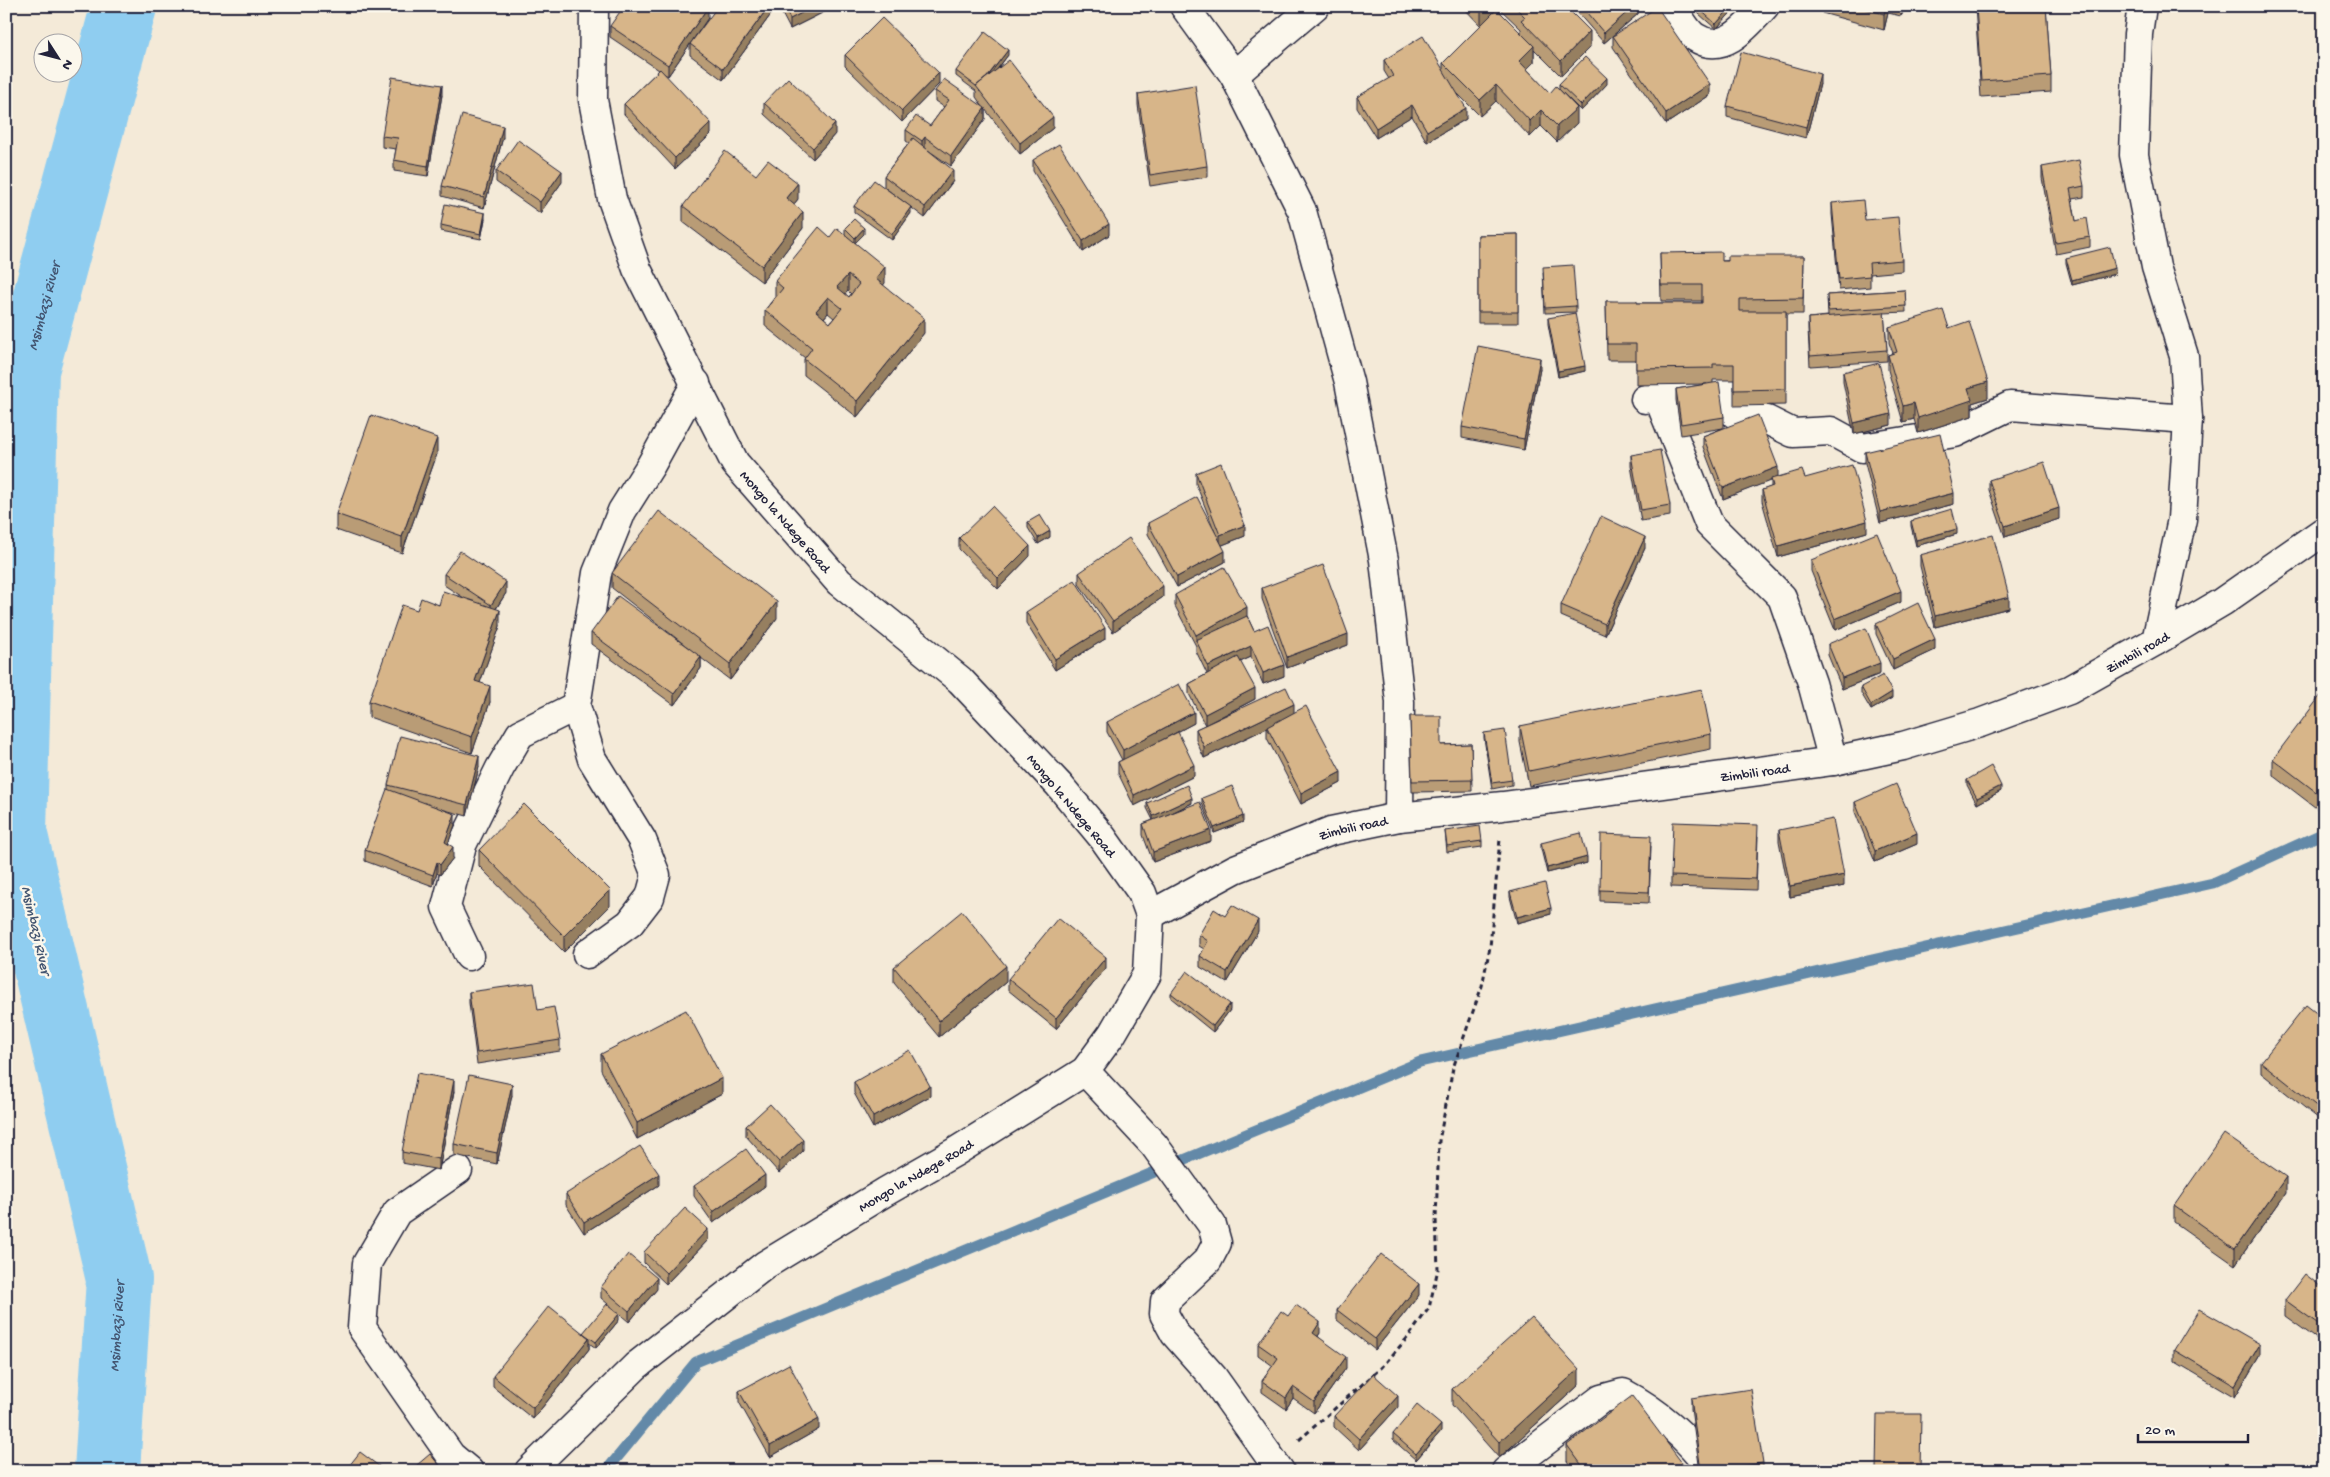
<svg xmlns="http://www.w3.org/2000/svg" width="2330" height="1477" viewBox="0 0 2330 1477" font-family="'Gochi Hand',sans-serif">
<rect width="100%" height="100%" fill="#f4ead8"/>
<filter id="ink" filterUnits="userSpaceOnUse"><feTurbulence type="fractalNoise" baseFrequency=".02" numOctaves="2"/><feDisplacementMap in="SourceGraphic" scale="10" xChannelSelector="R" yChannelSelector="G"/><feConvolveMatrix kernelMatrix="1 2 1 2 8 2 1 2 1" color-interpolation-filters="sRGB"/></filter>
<g filter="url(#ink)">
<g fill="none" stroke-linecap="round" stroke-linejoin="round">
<path stroke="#6389a8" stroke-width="11" d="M606,1471L696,1362L1420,1062L2213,883L2324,833"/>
<path stroke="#8fcdf0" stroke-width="66" id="s1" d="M107,1471L119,1279L14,832L26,370L124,6"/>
<g stroke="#22223b" stroke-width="31">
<g id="minor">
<path d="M1184,6L1234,75L1302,211L1349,382L1384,560L1400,702L1399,817"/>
<path d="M1672,6C1678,15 1686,31 1695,37C1723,56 1747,26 1765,6"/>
<path d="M2142,6L2138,34L2134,155L2156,267L2184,356L2188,419L2182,519L2156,641"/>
<path d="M1234,75L1315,6"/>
<path d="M1658,397L1709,524L1782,597L1812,683L1833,761"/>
<path d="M1645,399L1724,388L1735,414L1767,420L1793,433L1831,431L1862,448L1955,433L2010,406L2188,419"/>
<path id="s2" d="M1150,915L1235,869L1331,831L1399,817L1503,806L1833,761L1903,746L1980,723L2069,690L2156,641L2222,602L2324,531"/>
<path d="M587,954L630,923L650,897L656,875L642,840L592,759L576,706L597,573L622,511L651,465L696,383"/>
<path d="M469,956L446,907L462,845L500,768L520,734L576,706"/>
<path d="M1085,1071L1154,1145L1212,1225L1217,1243L1208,1260L1165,1301L1164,1314L1175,1334L1213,1377L1280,1471"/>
<path d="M458,1170L397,1212L367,1263L362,1328L451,1456L469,1471"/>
<path id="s3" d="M529,1471L636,1366L765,1265L885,1192L955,1152L1085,1071L1112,1034L1147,974L1150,915L1142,893L1103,838L1059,785L960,680L839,582L735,463L637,269L612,199L593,100L594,6"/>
<path d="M1506,1471L1601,1399L1623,1393C1659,1412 1688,1438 1713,1471"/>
</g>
</g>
<path stroke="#22223b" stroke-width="3" stroke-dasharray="5 4" stroke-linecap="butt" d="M1299,1440L1382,1367L1409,1336L1429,1308L1438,1269L1436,1219L1439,1141L1453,1068L1482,986L1490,947L1500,839"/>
<use href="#minor" stroke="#fbf7ec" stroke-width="28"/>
</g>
<path fill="#b99c76" stroke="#22223b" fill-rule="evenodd" d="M772,6V13L723,80L690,55V44Z
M778,6H834V7L790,29Z
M1462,6H1565L1590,47L1561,76L1534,49V62L1527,69L1577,123L1557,142L1541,126L1530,137L1496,101L1480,116L1457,93L1466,119L1427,142L1412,116L1376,138L1357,108V97L1389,79L1384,71V60L1443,70V63L1481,26ZM1499,8L1521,29V34L1497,10Z
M1577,6H1638V14L1604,43L1577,12Z
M1690,6H1737L1716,29Z
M1822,6H1907L1901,16L1888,13L1884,30L1822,13Z
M1975,6H2046L2051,76V92L1981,97Z
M708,18L668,76L663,73L711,134L675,169L624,114V104L659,70L610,37V26Z
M1613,36L1710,95L1666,124L1613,47Z
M845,55L939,84L902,122L845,66Z
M1008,55L997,70L1053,128L1020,154L985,109V119L951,166L925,148L953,181L925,218L884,187V176L909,143L906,141V130L930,126L944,107L935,101V91L983,107L976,97V91L956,76V71Z
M1559,84H1607L1581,111L1559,89Z
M1820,84L1806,138L1727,117V106Z
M1138,94L1207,166V177L1150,186L1138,105Z
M442,95L428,176L394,171V160L396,149L382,147V136Z
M764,103L835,134L813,159L764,114Z
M503,137L484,208L442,196V186Z
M1033,160L1109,235L1083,252L1033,171Z
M2042,167L2084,186V197L2072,199L2076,221L2090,237V247L2056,254L2042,178Z
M496,171L562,182L540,213L496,182Z
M756,175L798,199L794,204L803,228L762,282L683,222V206Z
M1832,203L1865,220L1902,260V271L1870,274V287L1839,290L1832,214Z
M854,206L911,213L892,240L854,212Z
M485,219L481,239L441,231V225Z
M845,228L864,234L855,243L885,283L883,285L924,333L857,417L804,375V359L805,358L765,326V310L775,297V281L830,237L849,238L845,234ZM848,291L851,294L849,297L845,294ZM828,313L834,318L830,323L824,318Z
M1518,234V323H1478V235Z
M1660,253L1722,261L1804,256L1803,314H1786V405L1734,406V380H1713V383L1724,417V428L1778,477L1805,478L1867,532L1778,557L1762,501V490L1771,487V480L1723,499L1703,447V436L1723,428L1681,435L1676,400V389L1707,384L1636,385V360H1607L1606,301L1637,303H1702V301H1661Z
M2066,258L2115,274L2072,285L2066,263Z
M1543,272L1576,306V312L1545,313Z
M1905,290L1906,312L1884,313L1887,350V361L1810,366L1808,329V318L1828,316L1827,295Z
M1548,318L1585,371L1558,377L1548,324Z
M1889,327L1949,328L1988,398L1972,403V416L1918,433L1914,419L1903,422L1888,370V355L1893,353L1889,343Z
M1540,369L1524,450L1462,438V427Z
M1843,372L1891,425L1854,434L1843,382Z
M1865,452L1954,504L1880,523L1865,463Z
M437,454L402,553L336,530V514Z
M1631,455L1670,505V516L1641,521L1631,466Z
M1196,473L1245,536L1222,545L1225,562L1177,587L1148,534V523L1215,532L1196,484Z
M1989,480L2059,519L2005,537L1989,490Z
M1911,521L1957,534L1916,546L1911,526Z
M1028,522L1050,537L1038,544L1028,528Z
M959,538L1030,556L998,589L959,549Z
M1645,548L1605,635L1561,616V605Z
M1920,555L2009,608L1935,627L1920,566Z
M1811,560L1901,602L1835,630L1811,571Z
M612,573L777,618L730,680L701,658V668L674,705L591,644V633L690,649L612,588Z
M1079,573L1163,597L1113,632L1079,584Z
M444,574L506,593L496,609L500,626L480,682L490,702L472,753L369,717V701L417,610L464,598L444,585Z
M1262,588L1348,645L1287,668L1262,599Z
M1175,595L1247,616L1254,631L1284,676L1263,684L1251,657L1240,662L1255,699L1210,723L1294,713L1341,783L1301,804L1267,738V728L1204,758L1196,740V729L1205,725L1189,694V684L1207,674L1196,651V646L1175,606Z
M1026,612L1105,639L1055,670L1026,623Z
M1876,624L1935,650L1893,670L1876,634Z
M1828,644L1880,674L1842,689L1828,655Z
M1861,687L1892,698L1871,710L1861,693Z
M2324,697V814L2273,775V759Z
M1410,716L1441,745L1471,744L1472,791L1412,792Z
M1107,722L1194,723L1147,748L1194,776L1134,806L1118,773V762L1122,760L1107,732Z
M1520,726L1711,734V749L1529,786L1520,742Z
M1484,733L1512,780V785L1492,789L1484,738Z
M479,767L467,816L441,809L455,825L448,844L453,858L440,875L437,873L433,886L365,861V850L388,790V785Z
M1967,780L2001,791L1977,804L1967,785Z
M1202,798L1243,822L1214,833L1202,803Z
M1855,802L1917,844L1875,862L1855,812Z
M1147,803H1192L1172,813L1211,841L1153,862L1143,835V824L1153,820L1147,808Z
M1779,830L1844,886L1790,897L1779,841Z
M1445,831L1482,841V847L1447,852Z
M1758,836L1756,890L1671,887V876Z
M1541,843L1587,863L1547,873L1541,849Z
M1651,846L1649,903L1600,901V890Z
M479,850L610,906L564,952L479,866Z
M1510,892L1551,914L1517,923L1510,897Z
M1225,916L1258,931L1227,983L1200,967V956L1204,949L1199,946V935Z
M894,967L1006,982L939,1037L894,983Z
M1106,968L1056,1029L1008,990V979Z
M469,992L538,1010L560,1040V1051L477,1064L469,1003Z
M1171,993L1230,1010L1213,1032L1171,998Z
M2324,1019V1123L2261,1073V1062Z
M601,1054L722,1094L637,1139L601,1070Z
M854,1082L930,1096L873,1128L854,1093Z
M454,1091L439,1170L402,1163V1152Z
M512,1095L497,1164L454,1155V1144Z
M746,1126L803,1151L779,1173L746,1136Z
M659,1185L584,1233L566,1205V1194Z
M694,1186H765L713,1223L694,1196Z
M2286,1193L2235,1265L2174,1222V1206Z
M708,1240L666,1284L644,1263V1252Z
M2324,1281V1344L2285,1316V1300L2320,1286Z
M601,1287L657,1289L629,1322L601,1298Z
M1419,1295L1375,1350L1337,1320V1310Z
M1288,1316L1320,1333L1318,1336L1346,1368L1314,1413L1293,1398L1286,1409L1262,1392V1381L1273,1366L1258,1355V1344Z
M619,1320L596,1348L589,1343V1349L533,1419L493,1387V1376L583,1334V1333Z
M2174,1350L2260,1355L2235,1397L2174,1361Z
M1579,1385L1499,1458L1452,1405V1389Z
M739,1391L819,1429L770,1457L739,1402Z
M1691,1398L1763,1463V1471H1700L1691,1409Z
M1398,1407L1359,1450L1334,1427V1416Z
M1441,1431L1416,1460L1393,1440V1434Z
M1567,1445L1688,1471H1574L1567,1461Z"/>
<path fill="#967f60" stroke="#22223b" d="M769,6H772V13L723,80V69Z
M815,6H834V7L790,29V19Z
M1484,6H1499V8L1481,26V10Z
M1634,6H1638V14L1604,43V33Z
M1732,6H1737L1716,29V24Z
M1886,6H1888V13L1884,30V14Z
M1901,6H1907L1901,16Z
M708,7V18L668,76V65Z
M1590,31V47L1561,76V61Z
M1534,46V62L1519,77V61Z
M1008,50V55L980,92L979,88Z
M939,73V84L902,122V111Z
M1820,74V84L1806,138V127Z
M1607,78V84L1581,111V105Z
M1710,84V95L1666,124V113Z
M442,85V95L428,176V166Z
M1496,85V101L1480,116V100Z
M1412,105V116L1376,138V128Z
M985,108V119L951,166V156Z
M1466,108V119L1427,142V131Z
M1577,108V123L1557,142V126Z
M1541,110V126L1530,137V121Z
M1053,117V128L1020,154V143Z
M711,123V134L675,169V158Z
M835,124V134L813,159V148Z
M503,126V137L484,208V197Z
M925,137V148L922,152V141Z
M953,170V181L925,218V207Z
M562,171V182L540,213V202Z
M798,183V199L786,214V198Z
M911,207V213L892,240V234Z
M803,212V228L762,282V266Z
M485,213V219L481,239V234Z
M1109,224V235L1083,252V241Z
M864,228V234L855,243V238Z
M885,267V283L876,295V279Z
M2115,268V274L2072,285V280Z
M848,275V291L837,303V287Z
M828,297V313L816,327V311Z
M924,318V333L857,417V401Z
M1540,358V369L1524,450V439Z
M1585,366V371L1558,377V371Z
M1988,382V398L1972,403V416L1918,433V418L1968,388Z
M1914,403V419L1903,422V406Z
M1891,414V425L1854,434V423Z
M437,438V454L402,553V537Z
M1778,467V478L1723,499V488Z
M1954,493V504L1880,523V512Z
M2059,508V519L2005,537V526Z
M1867,521V532L1778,557V546Z
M1245,525V536L1220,546V535Z
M1957,529V534L1916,546V540Z
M1050,531V537L1038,544V538Z
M1645,537V548L1605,635V624Z
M1030,546V556L998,589V578Z
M1225,551V562L1177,587V577Z
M506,582V593L491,616V605Z
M1163,586V597L1113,632V621Z
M1901,591V602L1835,630V619Z
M2009,597V608L1935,627V616Z
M777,602V618L730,680V664Z
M1247,607V618L1196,641V635Z
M500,610V626L475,697V681Z
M1105,628V639L1055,670V659Z
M1348,634V645L1287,668V657Z
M1935,639V650L1893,670V659Z
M1251,646V657L1208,677V666Z
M701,657V668L674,705V694Z
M1880,663V674L1842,689V678Z
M1284,665V676L1263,684V673Z
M490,686V702L472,753V737Z
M1255,688V699L1205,725V714Z
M1892,692V698L1871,710V705Z
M1294,704V715L1204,758V747Z
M1194,712V723L1123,761V750Z
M479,756V767L467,816V805Z
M1194,765V776L1134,806V795Z
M1341,772V783L1301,804V793Z
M2001,786V791L1977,804V798Z
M1192,798V803L1153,822V816Z
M455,814V825L445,852V842Z
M1243,816V822L1214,833V828Z
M1211,830V841L1153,862V852Z
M1917,833V844L1875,862V851Z
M453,847V858L440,875V865Z
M1587,857V863L1547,873V868Z
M437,862V873L433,886V875Z
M1844,875V886L1790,897V886Z
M610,890V906L564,952V936Z
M1551,908V914L1517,923V917Z
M1258,920V931L1227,983V972Z
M1106,957V968L1056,1029V1018Z
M1006,966V982L939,1037V1021Z
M1230,1004V1010L1213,1032V1026Z
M722,1078V1094L637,1139V1123Z
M454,1080V1091L439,1170V1159Z
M512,1084V1095L497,1164V1153Z
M930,1086V1096L873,1128V1117Z
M803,1140V1151L779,1173V1162Z
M659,1174V1185L584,1233V1222Z
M765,1175V1186L713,1223V1212Z
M2286,1177V1193L2235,1265V1249Z
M708,1229V1240L666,1284V1273Z
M657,1278V1289L629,1322V1311Z
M1419,1284V1295L1375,1350V1339Z
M619,1314V1320L596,1348V1342Z
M1320,1322V1333L1313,1343V1333Z
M589,1338V1349L533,1419V1408Z
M2260,1344V1355L2235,1397V1386Z
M1346,1357V1368L1314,1413V1402Z
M1579,1369V1385L1499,1458V1442Z
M1293,1387V1398L1286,1409V1398Z
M1398,1396V1407L1359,1450V1439Z
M819,1419V1429L770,1457V1446Z
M1441,1425V1431L1416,1460V1454Z"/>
<path fill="#d7b589" stroke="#22223b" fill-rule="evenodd" d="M624,6H707L708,7L668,65L610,26Z
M718,6H769L723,69L690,44Z
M784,6H815L790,19Z
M1477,6H1484L1481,10Z
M1514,6H1565L1590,31L1561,61L1521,20L1525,17Z
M1581,6H1634L1604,33Z
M1696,6H1732L1716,24Z
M1855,6H1886L1884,14Z
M1976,6H2046L2051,76L1981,81Z
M1657,7L1710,84L1666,113L1613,36Z
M1497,9L1534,46L1519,61L1550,93L1556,86L1577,108L1557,126L1541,110L1530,121L1496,85L1480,100L1443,63Z
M882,18L939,73L902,111L845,55Z
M985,32L1008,50L987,77L976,86L956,71Z
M1423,36L1466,108L1427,131L1412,105L1376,128L1357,97L1393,76L1384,60Z
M1741,52L1820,74L1806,127L1727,106Z
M1585,57L1607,78L1581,105L1559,84Z
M1009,60L1053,117L1020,143L976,86Z
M660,69L711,123L675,158L624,104Z
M392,77L442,85L428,166L394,160L398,138L382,136Z
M788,78L835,124L813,148L764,103Z
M944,79L985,108L951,156L925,137L922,141L906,130L916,116L930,126L949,100L935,91Z
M1195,85L1207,166L1150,175L1138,94Z
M462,115L503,126L484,197L442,186Z
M913,138L953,170L925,207L884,176Z
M518,140L562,171L540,202L496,171Z
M1059,144L1109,224L1083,241L1033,160Z
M725,151L756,175L768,160L798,183L786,198L803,212L762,266L683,206Z
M2079,160L2084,186L2070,189L2076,221L2087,218L2090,237L2056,243L2042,167Z
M874,180L911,207L892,234L854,206Z
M1863,200L1865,220L1898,217L1902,260L1869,263L1870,276L1839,279L1832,203Z
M445,204L485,213L481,234L441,225Z
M854,219L864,228L855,238L845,228Z
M819,227L830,237L837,228L885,267L876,279L924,318L857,401L804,359L812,348L765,310L783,288L775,281ZM848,275L859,284L849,297L837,287ZM828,297L842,308L830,323L816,311Z
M1518,234V312H1478V235Z
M2110,247L2115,268L2072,280L2066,258Z
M1722,252V261H1728V256H1804L1803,298L1740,299V311H1786V389L1734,390V364H1713V368L1636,369V344H1607L1606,301H1637V303H1702V285H1661L1660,253Z
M1573,265L1576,306L1545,308L1543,267Z
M1905,290L1906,306L1828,311L1827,295Z
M1943,310L1949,328L1969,321L1988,382L1968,388L1972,400L1918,418L1914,403L1903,406L1888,355L1897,352L1889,327Z
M1884,312L1887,350L1810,356L1808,318Z
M1575,313L1585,366L1558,371L1548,318Z
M1478,346L1540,358L1524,439L1462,427Z
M1879,363L1891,414L1854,423L1843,372Z
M1719,382L1724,417L1681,424L1676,389Z
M371,415L437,438L402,537L336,514Z
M1758,415L1778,467L1723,488L1703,436Z
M1940,434L1954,493L1880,512L1865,452Z
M1660,450L1670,505L1641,510L1631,455Z
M2044,462L2059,508L2005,526L1989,480Z
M1221,463L1245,525L1220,535L1196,473Z
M1852,465L1867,521L1778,546L1762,490L1773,486L1771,479L1802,470L1805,478Z
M1197,497L1225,551L1177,577L1148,523Z
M992,506L1030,546L998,578L959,538Z
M1952,509L1957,529L1916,540L1911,521Z
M659,511L777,602L730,664L612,573Z
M1040,515L1050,531L1038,538L1028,522Z
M1601,516L1645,537L1605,624L1561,605Z
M1877,533L1901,591L1835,619L1811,560Z
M1993,535L2009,597L1935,616L1920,555Z
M1129,538L1163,586L1113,621L1079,573Z
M460,551L506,582L491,605L444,574Z
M1323,565L1348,634L1287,657L1262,588Z
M1224,567L1247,607L1196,635L1175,595Z
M1075,580L1105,628L1055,659L1026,612Z
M443,591L500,610L475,681L490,686L472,737L369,701L402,605L417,610L421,598L439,605Z
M618,596L701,657L674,694L591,633Z
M1918,603L1935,639L1893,659L1876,624Z
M1247,616L1254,631L1268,625L1284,665L1263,673L1251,646L1208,666L1196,640Z
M1866,628L1880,663L1842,678L1828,644Z
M1238,657L1255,688L1205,714L1189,684Z
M1883,675L1892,692L1871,705L1861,687Z
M1179,684L1194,712L1123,750L1107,722Z
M1286,687L1294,704L1204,747L1196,729Z
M1702,689L1711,734L1529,771L1520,726Z
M2321,695L2324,697V798L2273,759Z
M1306,706L1341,772L1301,793L1267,727Z
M1410,716H1441V745L1471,744L1472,780L1412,781Z
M1505,730L1512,780L1492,783L1484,733Z
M1178,732L1194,765L1134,795L1118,762Z
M400,736L479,756L467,805L388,785Z
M1991,766L2001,786L1977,798L1967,780Z
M1896,784L1917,833L1875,851L1855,802Z
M1187,785L1192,798L1153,816L1147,803Z
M1232,786L1243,816L1214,828L1202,798Z
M387,789L455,814L445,842L453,847L440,865L437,862L433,875L365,850Z
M1200,802L1211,830L1153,852L1143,824Z
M524,804L610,890L564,936L479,850Z
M1833,819L1844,875L1790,886L1779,830Z
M1673,822L1758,825L1756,879L1671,876Z
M1480,826L1482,841L1447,846L1445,831Z
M1581,833L1587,857L1547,868L1541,843Z
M1601,834L1651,836L1649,892L1600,890Z
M1545,883L1551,908L1517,917L1510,892Z
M1232,905L1258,920L1227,972L1200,956L1208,941L1199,935L1214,909L1225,916Z
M962,911L1006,966L939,1021L894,967Z
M1058,918L1106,957L1056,1018L1008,979Z
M1187,971L1230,1004L1213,1026L1171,993Z
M534,983L538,1010L554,1007L560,1040L477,1053L469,992Z
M2306,1005L2324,1019V1112L2261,1062Z
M686,1010L722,1078L637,1123L601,1054Z
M910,1050L930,1086L873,1117L854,1082Z
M417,1073L454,1080L439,1159L402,1152Z
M469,1075L512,1084L497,1153L454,1144Z
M770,1104L803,1140L779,1162L746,1126Z
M2224,1134L2286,1177L2235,1249L2174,1206Z
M640,1146L659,1174L584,1222L566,1194Z
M746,1149L765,1175L713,1212L694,1186Z
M685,1208L708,1229L666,1273L644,1252Z
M628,1254L657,1278L629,1311L601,1287Z
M1381,1254L1419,1284L1375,1339L1337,1310Z
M2305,1274L2320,1286L2324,1281V1328L2285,1300Z
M607,1304L619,1314L596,1342L583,1333Z
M1296,1305L1320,1322L1313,1333L1346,1357L1314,1402L1293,1387L1286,1398L1262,1381L1278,1358L1258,1344L1281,1311L1288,1316Z
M549,1306L589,1338L533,1408L493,1376Z
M2199,1309L2260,1344L2235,1386L2174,1350Z
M1532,1317L1579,1369L1499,1442L1452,1389Z
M789,1364L819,1419L770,1446L739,1391Z
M1373,1374L1398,1396L1359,1439L1334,1416Z
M1751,1389L1763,1463L1710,1471H1701L1691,1398Z
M1632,1396L1688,1471H1586L1567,1445Z
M1417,1405L1441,1425L1416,1454L1393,1434Z
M1877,1414H1921L1920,1471H1876Z
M360,1452L380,1467L377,1471H345Z
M430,1454L444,1471H410Z"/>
</g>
<g text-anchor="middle" stroke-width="5" stroke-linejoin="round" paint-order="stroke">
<g font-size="14" fill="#22223b" stroke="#fbf7ec">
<text transform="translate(786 521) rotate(49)" y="5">Mongo la Ndege Road</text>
<text dy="5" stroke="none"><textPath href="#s2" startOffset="1032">Zimbili road</textPath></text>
<text dy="5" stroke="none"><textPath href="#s2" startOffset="628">Zimbili road</textPath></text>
<text transform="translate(1072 805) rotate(50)" y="5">Mongo la Ndege Road</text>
<text dy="5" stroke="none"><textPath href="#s2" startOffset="222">Zimbili road</textPath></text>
<text dy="5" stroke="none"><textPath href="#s3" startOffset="489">Mongo la Ndege Road</textPath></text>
</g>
<g font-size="15" font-style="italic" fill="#435571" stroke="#fbf7ec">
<text dy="5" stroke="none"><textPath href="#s1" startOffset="1180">Msimbazi River</textPath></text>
<text transform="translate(37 930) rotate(77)" y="5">Msimbazi River</text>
<text dy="5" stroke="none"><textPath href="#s1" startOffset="145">Msimbazi River</textPath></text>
</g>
</g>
<rect width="2330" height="1477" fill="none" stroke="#fbf7ec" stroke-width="25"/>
<rect x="12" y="12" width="2305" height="1452" fill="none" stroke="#22223b" stroke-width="2" filter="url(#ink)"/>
<g transform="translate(58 58) rotate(126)"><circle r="24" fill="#fbf7ec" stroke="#a4a2a5"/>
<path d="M0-4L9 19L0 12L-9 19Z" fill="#22223b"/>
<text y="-8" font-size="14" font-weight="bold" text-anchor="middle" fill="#22223b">N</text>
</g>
<path d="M2138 1434v8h110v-8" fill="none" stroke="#22223b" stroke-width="2.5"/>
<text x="2145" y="1434" font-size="15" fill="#22223b" stroke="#fbf7ec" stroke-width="4" paint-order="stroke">20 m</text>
</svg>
